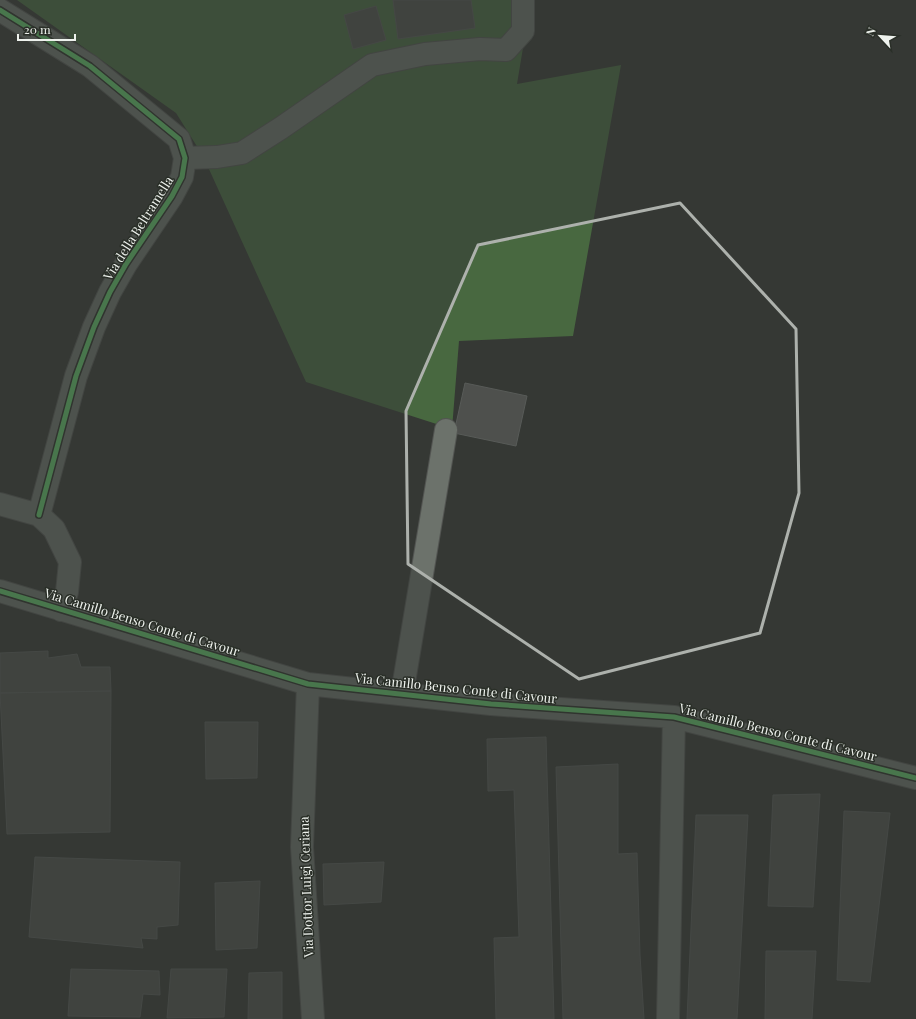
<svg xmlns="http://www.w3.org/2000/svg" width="916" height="1019" viewBox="0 0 916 1019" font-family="'Playfair Display',serif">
<rect width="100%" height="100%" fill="#353834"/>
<path fill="#486840" d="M17,0H531L517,84L621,65L573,336L459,341L452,429L306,382L203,156L176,113Z"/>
<path fill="#4e504d" stroke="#585b58" d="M393,0H471L475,28L398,39Z
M376,6L386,40L353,49L344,15Z
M465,383L527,396L516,446L454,433Z
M48,651V658L77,654L81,667H110L111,691L0,693V653Z
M111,691L110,832L7,834L0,693Z
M205,722H258L257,778L206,779Z
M546,737L554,1019H496L494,938L519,937L514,790L488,791L487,739Z
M618,764V854L637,853L640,955L644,1019H563L556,767Z
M820,794L813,907L768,906L773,795Z
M844,811L890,813L870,982L837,980Z
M696,815H748L737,1019H687Z
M35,857L180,862L178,925L157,927V939L141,938L143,948L29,937Z
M384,862L381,902L324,905L323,864Z
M260,881L257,948L216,950L215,883Z
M766,951H816L812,1019H765Z
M71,969L159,971L160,995L143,994L140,1017L68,1016Z
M171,969H227L224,1017L167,1018Z
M282,972V1019H248L249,973Z"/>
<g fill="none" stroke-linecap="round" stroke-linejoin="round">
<g stroke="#535552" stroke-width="24">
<path id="minor" d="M0,10L90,66L179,139L185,158L182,177L172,196L126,264L110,292L94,327L76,376L39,515
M185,158L217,157L242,153L281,128L372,65L425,54L480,49L506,50L523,31V0
M0,504L39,515L54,529L70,562L67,592L61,610
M0,591L308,684L491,704L674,717L916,778
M308,684L302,847L313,1019
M402,694L446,430
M668,1019L674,717"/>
</g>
<use href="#minor" stroke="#6c726b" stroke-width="22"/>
<g stroke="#2a2f28" stroke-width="8">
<path id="cycleway" d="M0,10L90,66L179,139L185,158L182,177L172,196L126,264L110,292L94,327L76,376L39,515
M0,591L308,684L491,704L674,717L916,778"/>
</g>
<use href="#cycleway" stroke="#61c268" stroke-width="5"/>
</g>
<path d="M0 0H916V1019H0ZM680,203L796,329L799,493L760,633L579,679L408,564L406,411L478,245Z" fill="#353834" fill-opacity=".55" fill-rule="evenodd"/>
<path fill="none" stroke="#adb1ac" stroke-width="3" stroke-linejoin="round" d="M680,203L796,329L799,493L760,633L579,679L408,564L406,411L478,245Z"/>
<g text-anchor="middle" stroke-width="3" stroke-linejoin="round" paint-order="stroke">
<g font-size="13" fill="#eef2ed" stroke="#2a2f28">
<text transform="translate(138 228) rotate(-58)" y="5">Via della Beltramella</text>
<text transform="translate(142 622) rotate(17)" y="5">Via Camillo Benso Conte di Cavour</text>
<text transform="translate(456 688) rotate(6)" y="5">Via Camillo Benso Conte di Cavour</text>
<text transform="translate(778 732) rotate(14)" y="5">Via Camillo Benso Conte di Cavour</text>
<text transform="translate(306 887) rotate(-92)" y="5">Via Dottor Luigi Ceriana</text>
</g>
</g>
<g transform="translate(880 36) rotate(296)" stroke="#2a2f28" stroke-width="3" paint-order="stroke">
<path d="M0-3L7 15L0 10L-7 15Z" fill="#eef2ed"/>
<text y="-6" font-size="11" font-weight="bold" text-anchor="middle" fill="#eef2ed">N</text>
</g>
<path d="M18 34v6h57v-6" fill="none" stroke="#eef2ed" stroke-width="2"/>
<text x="24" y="34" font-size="12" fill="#eef2ed" stroke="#2a2f28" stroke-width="3" paint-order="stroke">20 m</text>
</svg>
